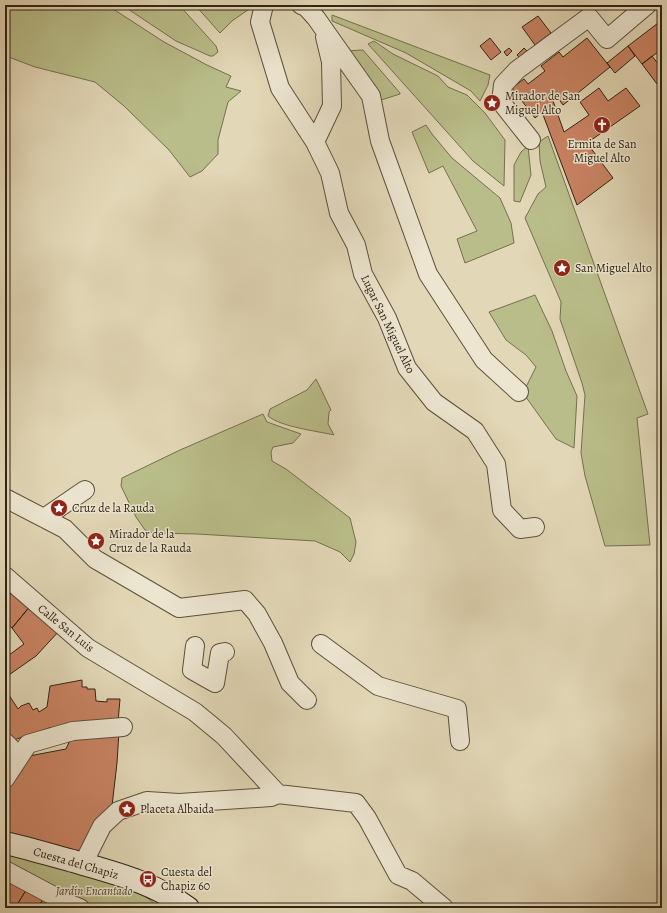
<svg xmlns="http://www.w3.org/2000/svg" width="667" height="913" viewBox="0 0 667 913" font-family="Alegreya,serif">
<rect width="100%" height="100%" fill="#e2d7b6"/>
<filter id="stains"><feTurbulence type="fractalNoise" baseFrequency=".005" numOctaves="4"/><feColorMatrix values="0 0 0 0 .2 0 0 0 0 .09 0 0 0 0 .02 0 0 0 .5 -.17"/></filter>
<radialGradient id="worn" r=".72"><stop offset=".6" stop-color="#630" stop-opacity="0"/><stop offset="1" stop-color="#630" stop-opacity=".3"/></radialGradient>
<path fill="#b9bd89" stroke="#74704e" d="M5,5H107L164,42L207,65L231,76L226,87L241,91L228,102L218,140V154L202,171L190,177L169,150L124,106L95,82L35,67L6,56Z
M122,5H179L216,46L218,52L213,56H210L176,41Z
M195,5H255L232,21L220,33Z
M332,15L490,75L488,85L480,101L471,91L406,53L332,21Z
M374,41L393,54L438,76L448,87L467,95L485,113L505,140L504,186L473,161L368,44Z
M363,50L400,93V94L378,101L345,51Z
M426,125L432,134L452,158L500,198L511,223L514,243L465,263L457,239L477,231L443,166L429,173L412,132Z
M548,136L648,414L637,418L650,545L605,546L585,476L581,453L585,395L582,383L560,319L561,302L525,218L538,194L546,187L540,161L539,142Z
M528,146L531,175L520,202L514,201V165L521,152Z
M535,295L552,331L566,371L577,396L574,448L556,439L523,393L536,367L526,355L506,340L489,312Z
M316,379L331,410L329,412L328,424L334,435C317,431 281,427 268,416L270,409L307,390Z
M263,414L267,422L301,434L293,443L273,447L271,452L272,461L286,469L350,518L356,542L354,554L350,562L340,552L315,541L197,534L153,533L145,530L136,517L121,486L122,478L180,450Z
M5,849L83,870L145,896L160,908H92L65,898L5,866Z"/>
<path fill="#c98363" stroke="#302413" d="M612,5H623L618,10Z
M538,16L551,33L535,45L522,27Z
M662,20V49L642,64L628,46Z
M490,38L501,52L491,60L480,46Z
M587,38L610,67L563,105L555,94L552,98L564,132L589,115L580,102L599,88L608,101L626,88L640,106L587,143L613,178L577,205L542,112L535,118L512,88L524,79L528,84L545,71L541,66L559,52L563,57Z
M628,46L635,56L615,73L607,63Z
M509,48L512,51L507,56L504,52Z
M524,48L528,52L521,59L517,55Z
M652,56L662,69V80L657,84L642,64Z
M14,591L31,605L12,628L5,622V599Z
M31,605L60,630L36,656L6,677L5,658L24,644L12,628Z
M82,680V687H87V689H95L96,701L107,702V699H120L118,722L86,724L49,728L11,741L5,734V689L18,709L21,706L29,703L33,710L37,708L39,712L47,707L50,686Z
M119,731L117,763L112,806L78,858L5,839V792L29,756L66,749L73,734Z
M5,873L13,878L5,894Z
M13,878L28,887L15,908H5V894Z
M28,887L44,898L37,908H15Z
M44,898L51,903L48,908H37Z"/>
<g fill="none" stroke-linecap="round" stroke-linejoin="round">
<g stroke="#5c513c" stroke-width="20">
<path id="street" d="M264,5L260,22L280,88L315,142L330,173L339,213L356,245L363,274L387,318L407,368L434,402L475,431L496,464L502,510L520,529L535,527
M301,5L306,7L316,18L371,96L380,141L428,274L484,360L519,392
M531,140L501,102L503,85L517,70L589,17L607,39L647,5
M315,142L332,106L331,62L325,37
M5,498L65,529L95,559L179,608L245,600L257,614L273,643L290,683L307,700
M44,518L85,490
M5,576L88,648L195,712L224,736L278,794
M321,644L378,686L457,709L460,741
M195,646L192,670L215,683L220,653L225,652
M5,742L19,756
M5,779L28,744L73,731L123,727
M83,864L102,826L118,811L147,801L179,803L271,797L278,794L356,803L367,818L398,875L412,881L444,908
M5,870L65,902L80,908"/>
</g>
<g stroke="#302413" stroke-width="24">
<path id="secondary" d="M5,843C28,848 50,855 73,861C114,873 153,882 188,908"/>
</g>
<use href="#street" stroke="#ece5d0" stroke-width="18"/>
<use href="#secondary" stroke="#ece5d0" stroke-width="22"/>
</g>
<defs>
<g id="sight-disc" transform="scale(0.9)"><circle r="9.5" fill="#8f2418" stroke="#ece5d0"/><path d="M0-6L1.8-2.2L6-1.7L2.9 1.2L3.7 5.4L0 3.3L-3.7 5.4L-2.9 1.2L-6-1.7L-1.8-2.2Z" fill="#fff"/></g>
<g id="church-disc" transform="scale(0.9)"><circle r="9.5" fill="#8f2418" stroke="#ece5d0"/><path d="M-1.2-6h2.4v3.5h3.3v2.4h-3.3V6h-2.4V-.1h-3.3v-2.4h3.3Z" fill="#fff"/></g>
<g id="bus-disc" transform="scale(0.9)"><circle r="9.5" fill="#8f2418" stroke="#ece5d0"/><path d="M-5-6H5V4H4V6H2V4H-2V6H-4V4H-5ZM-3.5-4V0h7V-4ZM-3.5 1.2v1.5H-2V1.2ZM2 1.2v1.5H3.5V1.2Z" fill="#fff"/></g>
</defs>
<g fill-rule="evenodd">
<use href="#sight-disc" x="492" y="103"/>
<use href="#church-disc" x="602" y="125"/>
<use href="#sight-disc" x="562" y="268"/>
<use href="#sight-disc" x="59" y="508"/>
<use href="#sight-disc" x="96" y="541"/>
<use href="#sight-disc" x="127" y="809"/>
<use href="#bus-disc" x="148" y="879"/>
</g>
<g text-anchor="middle" stroke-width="3" stroke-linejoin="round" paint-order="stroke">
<g font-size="12" fill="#302413" stroke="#ece5d0" text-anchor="start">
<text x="505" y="100">Mirador de San<tspan x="505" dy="14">Miguel Alto</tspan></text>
<text x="602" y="148" text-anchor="middle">Ermita de San<tspan x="602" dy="14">Miguel Alto</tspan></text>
<text x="575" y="272">San Miguel Alto</text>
<text x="72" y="512">Cruz de la Rauda</text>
<text x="109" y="538">Mirador de la<tspan x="109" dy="14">Cruz de la Rauda</tspan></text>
<text x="140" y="813">Placeta Albaida</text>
<text x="161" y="876">Cuesta del<tspan x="161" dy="14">Chapiz 60</tspan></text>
</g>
<g font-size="12" fill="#302413" stroke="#ece5d0">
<text transform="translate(388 324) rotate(64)" y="4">Lugar San Miguel Alto</text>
<text transform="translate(66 628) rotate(39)" y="4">Calle San Luis</text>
<text transform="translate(76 863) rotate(16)" y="4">Cuesta del Chapiz</text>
</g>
<g font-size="12" font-style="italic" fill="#524a30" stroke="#ece5d0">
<text x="94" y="895">Jardín Encantado</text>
</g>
</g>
<rect width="667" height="913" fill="none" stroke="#e2d7b6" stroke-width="20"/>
<rect x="6" y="6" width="655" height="901" fill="none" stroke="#302413" stroke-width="2"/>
<rect x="10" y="10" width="647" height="893" fill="none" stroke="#302413"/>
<rect width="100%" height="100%" filter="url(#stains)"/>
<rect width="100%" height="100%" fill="url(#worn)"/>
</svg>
